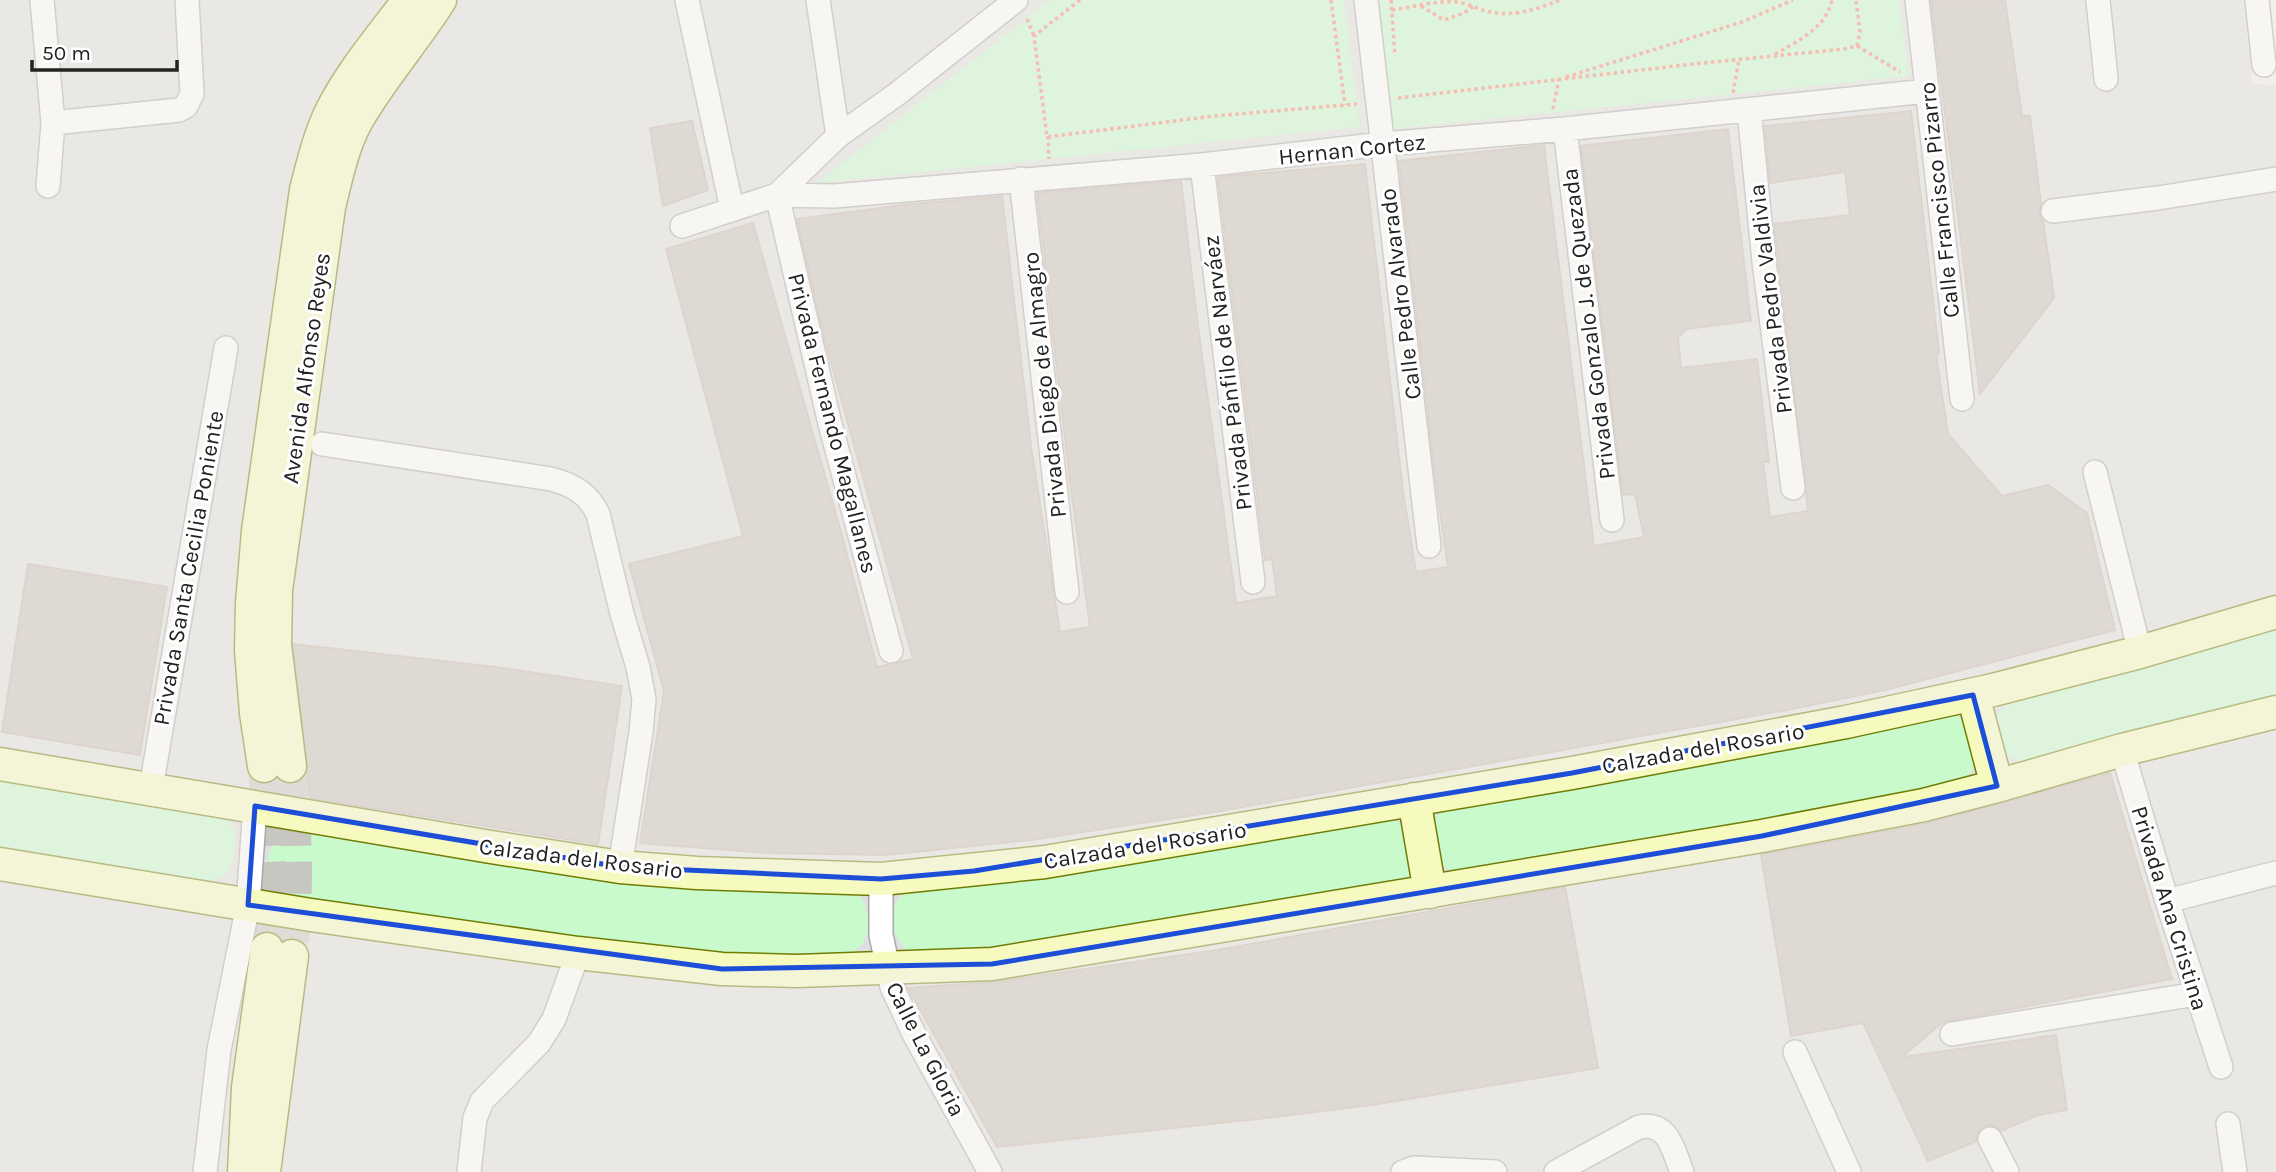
<svg xmlns="http://www.w3.org/2000/svg" width="2276" height="1172" viewBox="0 0 2276 1172" font-family="Karla,sans-serif">
<rect width="100%" height="100%" fill="#f2efe9"/>
<path fill="#e0dfdf" d="M0,0H2244L2252,83L2276,86V1172H0Z"/>
<path fill="#c8facc" d="M1050,0H1344L1360,127L817,183Z
M1380,0H1899L1909,76L1392,129Z
M2276,621V700L2033,766C1989,756 1979,723 2017,695Z
M1943,712L1963,718L1979,757L1969,775L1953,787L1467,874L1452,872L1440,863L1431,828L1437,816L1449,805Z
M0,780L224,818L236,830L233,862L225,876L208,883L0,851Z
M1387,816C1415,830 1420,853 1410,882L1121,928L924,956H912C892,937 884,914 904,892Z
M287,829H310L859,893C874,919 873,940 847,957L666,954L283,897C262,875 263,848 287,829Z"/>
<path fill="#c7bfb8" stroke="#c4b6ab" stroke-width="2" d="M1931,0H2005L2022,116H2030L2041,204L2039,213L2043,221L2054,295V298L1980,394Z
M1911,111L1939,353L1936,355L1948,434L2002,496L2048,485L2087,513L2115,630L1885,690L1782,711L1220,811L1031,840L886,855L768,853L640,843L664,691L629,564L743,536L666,249L753,223L841,532L877,667L913,659L823,333L797,219L903,205L1002,196L1031,446L1060,632L1090,627L1070,482L1037,193L1181,181L1198,327L1236,603L1277,596L1272,559L1265,560L1218,177L1365,164L1403,491L1416,572L1448,567L1435,476L1399,161L1544,145L1594,546L1644,537L1635,494L1623,495L1581,146L1728,129L1751,321L1686,329L1678,338L1681,368L1757,359L1769,462H1763L1770,517L1808,511L1774,224L1850,215L1845,172L1770,183L1765,126Z
M692,121L708,190L663,206L650,128Z
M28,564L167,587L140,755L2,732Z
M293,644L496,667L622,686L598,844L310,798Z
M2110,773L2172,979L1943,1022L1902,1057L2056,1035L2067,1110L2038,1115L2001,1131L1991,1125L1984,1126L1978,1132L1977,1141L1928,1161L1863,1023L1791,1036L1761,855L1929,823Z
M1565,887L1598,1068L1372,1105L1257,1119L997,1147L908,988L995,982L1218,950Z"/>
<g fill="none" stroke-linecap="round" stroke-linejoin="round">
<path stroke="#c8c6c1" stroke-width="32" stroke-dasharray="32 16" stroke-linecap="butt" d="M264,766L272,900L267,949
M290,766C297,833 298,889 292,956"/>
<g stroke="#a9a9a9" stroke-width="26">
<path id="street" d="M42,0L53,123L48,186
M687,0L732,209
M818,0L838,136
M1366,0L1429,546
M1917,0L1962,399
M2098,0L2106,79
M2257,0L2264,65
M1749,110L1764,262L1793,488
M53,123L179,110L186,106L192,94L187,0
M1565,129L1612,520
M1202,165L1253,582
M1021,179L1067,592
M2053,211L2158,198L2276,179
M682,226L777,195L838,136L897,94L1016,0
M322,444L551,479C573,485 588,493 598,514L622,614L638,667L644,699L641,732L620,867
M2095,472L2140,652
M891,651L830,424L777,195L834,196L1202,165L1382,144L1565,129L1927,91
M2122,750L2167,901L2221,1067
M151,788L226,348
M881,879V935L892,987L915,1036L990,1172
M2167,901L2276,873
M1952,1034L2196,994
M1795,1052L1849,1172
M2228,1124L2235,1172
M1990,1139L2007,1172
M205,1172L219,1050L248,905L255,806
M469,1172L475,1118L482,1101L539,1043L554,1019L578,953
M1403,1172L1414,1168L1495,1172
M1556,1172L1639,1127C1669,1121 1673,1150 1682,1172"/>
</g>
<g stroke="#707d05" stroke-width="35">
<path id="secondary" d="M1973,695L1997,786
M0,764L491,847L620,867L697,873L881,879L1045,862L1572,773L1846,722L1993,690L2140,652L2276,612
M264,766L256,713L251,650L252,603L258,531L306,190C313,163 319,137 331,112C351,72 382,36 409,0
M290,766L275,645L276,590L329,207C336,179 342,147 357,120C381,78 414,41 440,0
M1414,799L1430,892
M0,864L311,915L578,953L722,969L797,971L992,964L1762,836L1924,805L1997,786L2122,750L2276,712
M244,1172L248,1088L267,949
M264,1172L292,956"/>
</g>
<path stroke="#fa8072" stroke-width="3.5" stroke-dasharray="3.5 3.5" stroke-linecap="butt" d="M1080,0L1034,36L1047,137L1214,116L1357,104
M1331,0L1345,105
M1391,0L1395,56
M1421,6L1444,20L1464,13L1473,7
M1392,10C1414,7 1436,0 1458,2C1469,4 1479,10 1490,12C1514,17 1538,9 1560,0
M1027,19L1034,36
M1857,46L1900,72
M1775,54C1798,41 1826,28 1832,0
M1566,77L1742,22L1793,0
M1733,93L1739,59
M1398,98L1693,64L1844,49L1857,46L1860,32L1856,0
M1553,109L1559,79
M1048,136L1049,159"/>
<use href="#street" stroke="#fff" stroke-width="23"/>
<use href="#secondary" stroke="#f7fabf" stroke-width="32"/>
</g>
<path d="M0 0H2276V1172H0ZM1973,695L1997,786L1762,836L992,964L722,969L248,905L255,806L620,867L881,879L974,871L1572,773Z" fill="#f2efe9" fill-opacity=".55" fill-rule="evenodd"/>
<path fill="none" stroke="#1d4ed8" stroke-width="5" stroke-linejoin="round" d="M1973,695L1997,786L1762,836L992,964L722,969L248,905L255,806L620,867L881,879L974,871L1572,773Z"/>
<g text-anchor="middle" stroke-width="6" stroke-linejoin="round" paint-order="stroke">
<g font-size="23" fill="#222" stroke="#fff">
<text transform="translate(1352 149) rotate(-6)" y="8">Hernan Cortez</text>
<text transform="translate(1939 200) rotate(-96)" y="8">Calle Francisco Pizarro</text>
<text transform="translate(1400 294) rotate(-97)" y="8">Calle Pedro Alvarado</text>
<text transform="translate(1770 299) rotate(-97)" y="8">Privada Pedro Valdivia</text>
<text transform="translate(1588 324) rotate(-97)" y="8">Privada Gonzalo J. de Quezada</text>
<text transform="translate(306 368) rotate(-82)" y="8">Avenida Alfonso Reyes</text>
<text transform="translate(1227 373) rotate(-97)" y="8">Privada Pánfilo de Narváez</text>
<text transform="translate(1044 385) rotate(-96)" y="8">Privada Diego de Almagro</text>
<text transform="translate(833 423) rotate(76)" y="8">Privada Fernando Magallanes</text>
<text transform="translate(188 568) rotate(-80)" y="8">Privada Santa Cecilia Poniente</text>
<text transform="translate(1703 748) rotate(-10)" y="8">Calzada del Rosario</text>
<text transform="translate(1145 845) rotate(-9)" y="8">Calzada del Rosario</text>
<text transform="translate(581 858) rotate(7)" y="8">Calzada del Rosario</text>
<text transform="translate(2170 908) rotate(73)" y="8">Privada Ana Cristina</text>
<text transform="translate(926 1049) rotate(63)" y="8">Calle La Gloria</text>
</g>
</g>
<path d="M32 60v10h145v-10" fill="none" stroke="#222222" stroke-width="3.5"/>
<text x="42" y="60" font-size="21" fill="#222222" stroke="#ffffff" stroke-width="5" paint-order="stroke">50 m</text>
</svg>
